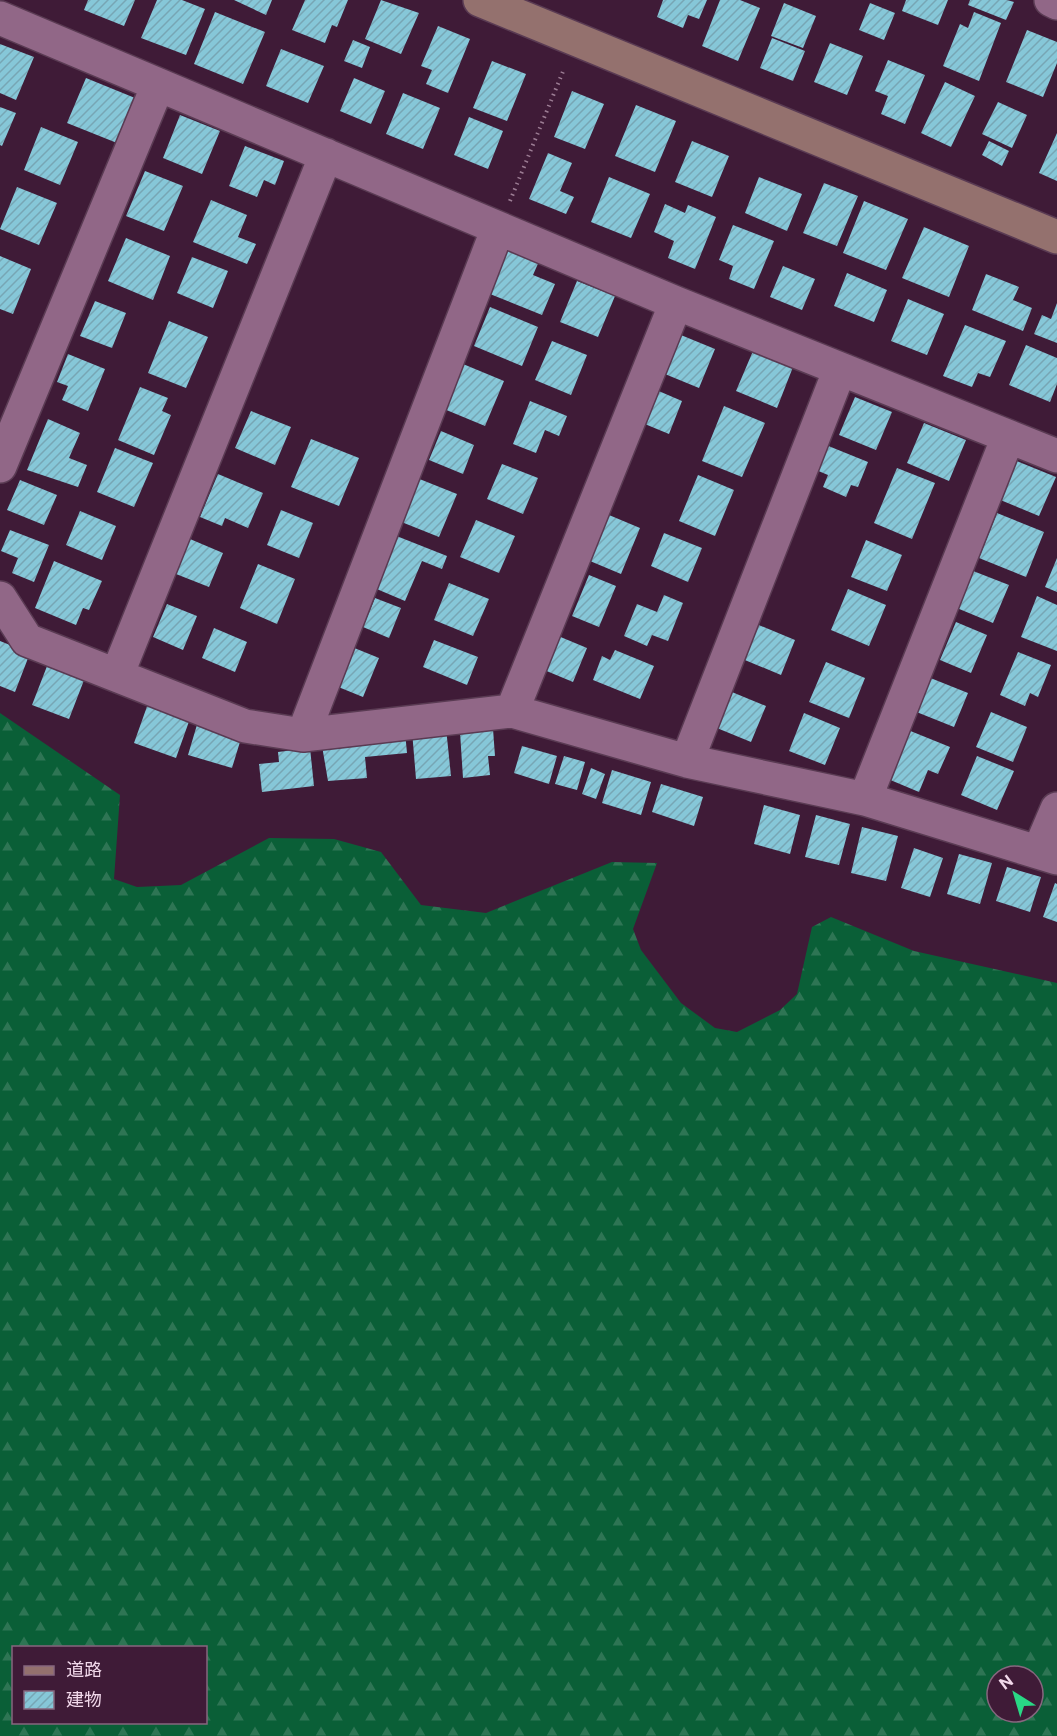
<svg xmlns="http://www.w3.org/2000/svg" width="1057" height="1736" viewBox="0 0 1057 1736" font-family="'Public Sans','Noto Sans JP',sans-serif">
<defs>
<pattern id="forest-firs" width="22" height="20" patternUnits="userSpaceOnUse" patternTransform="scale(1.5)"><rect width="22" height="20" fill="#0a5f37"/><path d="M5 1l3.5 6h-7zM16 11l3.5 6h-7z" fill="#2e7554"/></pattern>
<pattern id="building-hatch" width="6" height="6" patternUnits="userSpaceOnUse" patternTransform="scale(1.5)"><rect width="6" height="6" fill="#86c7d8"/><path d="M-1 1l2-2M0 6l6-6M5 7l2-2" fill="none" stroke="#77a6b4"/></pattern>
</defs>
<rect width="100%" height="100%" fill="#3f1b37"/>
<path fill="url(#forest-firs)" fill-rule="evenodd" d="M0,713L120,795L114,879L137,887L181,885L269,838L334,839L381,852L421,905L486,913L612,862L657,863L633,929L641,950L681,1003L715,1028L737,1032L780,1010L797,994L812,927L831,917L914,951L1057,983V1736H0ZM14,1648H206V1722H14ZM997,1676H1033V1712H997Z"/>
<path fill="url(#building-hatch)" d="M88,0H135L124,26L84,10Z
M157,0H182L205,9L186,55L141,38Z
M234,0H272L266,15Z
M305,0H348L337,27L332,25L325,43L292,30Z
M381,0L419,13L401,54L365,39Z
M663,0H707L699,19L688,15L683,28L657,17Z
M720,0H740L760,8L738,61L702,46Z
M906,0H948L938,25L902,11Z
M970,0H1007L1014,2L1006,20L968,5Z
M784,3L816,16L803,48L771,36Z
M870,3L895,13L884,40L859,30Z
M215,12L265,32L243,84L194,64Z
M974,12L1001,23L979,81L943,66L960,24L968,28Z
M438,26L470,39L448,93L426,84L432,70L421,66Z
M1027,30L1057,42V63L1043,97L1006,82Z
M772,38L805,51L793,81L760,68Z
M353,40L370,47L362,68L344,61Z
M830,43L863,56L847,95L814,82Z
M0,44L34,57L16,100L0,93Z
M281,49L324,66L308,103L266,86Z
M888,60L925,75L905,124L881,114L888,96L875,91Z
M492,61L526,74L507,121L473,108Z
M86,78L135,98L117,143L67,123Z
M354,78L385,91L371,124L340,111Z
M945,82L975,96L951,147L921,133Z
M572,91L604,104L585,149L554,137Z
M403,93L440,108L423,149L386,134Z
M998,102L1027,115L1012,148L982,134Z
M636,105L676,121L655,172L615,156Z
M0,107L16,113L2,146L0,145Z
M180,115L220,131L202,174L163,158Z
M469,117L503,131L488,169L454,155Z
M41,127L78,142L60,185L24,170Z
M1057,133V181L1039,173Z
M692,141L729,156L712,197L675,182Z
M989,141L1009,151L1002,166L982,155Z
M245,146L284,161L275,185L264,180L257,197L229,186Z
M548,153L572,163L560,191L574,197L566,214L529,199Z
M145,171L183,186L164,231L126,216Z
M609,177L650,194L631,238L591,222Z
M759,177L802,194L787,231L745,213Z
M824,183L858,196L837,246L803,233Z
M17,187L57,203L39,245L0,229Z
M211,200L247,215L238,237L256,244L247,264L193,242Z
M864,201L908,219L886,270L843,253Z
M665,204L685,213L688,205L716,217L695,269L668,258L674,241L654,232Z
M733,225L774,241L754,289L729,279L733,266L719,260Z
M924,227L969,246L949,297L902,278Z
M126,238L170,256L153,300L108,281Z
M509,246L540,259L533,275L555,284L542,315L490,294Z
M0,256L31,269L13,314L0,309Z
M192,257L228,271L213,308L177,293Z
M783,266L815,279L802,310L770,297Z
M847,273L887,290L874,322L834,306Z
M986,274L1019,287L1013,300L1032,308L1023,331L972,310Z
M577,281L615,296L598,337L560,322Z
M908,299L944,314L927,355L891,341Z
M95,301L126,313L112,348L80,336Z
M1057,303V343L1034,334L1042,315L1051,319Z
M490,307L538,327L522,366L474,346Z
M169,321L208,337L186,388L148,373Z
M965,325L1006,341L990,377L978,373L972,387L943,376Z
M676,333L715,349L699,388L660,372Z
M552,341L587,355L571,395L535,380Z
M1026,345L1057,358V384L1050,402L1009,385Z
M753,351L793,367L777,408L736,391Z
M68,354L105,369L88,411L62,400L68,386L57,382Z
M463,364L504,381L485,426L444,409Z
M140,387L168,398L162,411L171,415L154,455L118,440Z
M654,389L682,401L669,434L640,422Z
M855,397L892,412L876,450L839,435Z
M530,401L567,416L559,436L545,430L536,453L513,444Z
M724,406L765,423L742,477L702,461Z
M251,411L291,427L275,465L235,448Z
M48,419L80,433L69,458L87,465L78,487L27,470Z
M924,423L966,440L949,481L907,463Z
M441,431L474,445L463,474L429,460Z
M311,439L359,458L339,506L291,487Z
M826,445L868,462L858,487L851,485L846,497L823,487L828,475L816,470Z
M115,448L153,463L134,507L97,492Z
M1014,460L1056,477L1039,516L998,499Z
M502,464L538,478L523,514L487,499Z
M897,468L935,483L912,539L874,523Z
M218,474L263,493L248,528L225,518L222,526L200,517Z
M698,475L734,490L715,536L679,521Z
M417,478L457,494L439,537L399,521Z
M20,480L57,495L44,525L7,510Z
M281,510L313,523L299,558L267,545Z
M80,511L116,526L102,560L66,545Z
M997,513L1044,532L1026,577L979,558Z
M609,515L640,528L621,574L590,561Z
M476,520L515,536L499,573L460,557Z
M10,530L49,545L34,582L12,573L18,558L1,551Z
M664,533L702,548L688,582L651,566Z
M394,535L447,556L442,569L422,561L405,601L372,587Z
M190,539L223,553L209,587L176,574Z
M866,540L902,555L887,591L851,577Z
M1057,558V592L1045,587Z
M54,561L102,581L89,610L83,608L76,625L35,608Z
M258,564L295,579L277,624L240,608Z
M968,569L1009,585L993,623L952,606Z
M589,575L616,586L599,627L572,616Z
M449,583L489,599L473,636L434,620Z
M848,589L886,605L869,646L831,630Z
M664,595L683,603L668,641L652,635L647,646L624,636L637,604L657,612Z
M1037,596L1057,605V651L1021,637Z
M375,598L401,608L389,638L363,627Z
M167,604L197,616L183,650L153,637Z
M956,622L987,635L971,673L940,660Z
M754,623L795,640L781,675L740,658Z
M214,628L247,642L235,672L202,658Z
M551,633L587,648L573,682L537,667Z
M434,640L478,657L467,685L423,667Z
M0,641L30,653L15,692L0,686Z
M347,645L379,658L363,697L331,684Z
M615,650L654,666L640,699L593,680L602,656L610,660Z
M1018,652L1051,665L1038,697L1030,693L1025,706L1000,695Z
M49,661L86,675L69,719L32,705Z
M826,662L865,678L849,718L809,702Z
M928,677L968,693L954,727L914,711Z
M727,690L766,706L751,742L712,726Z
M150,698L192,713L176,758L134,743Z
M991,712L1027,727L1013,762L976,747Z
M804,713L840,728L825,765L789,751Z
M199,718L243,732L232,768L188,755Z
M446,728L451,776L416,779L412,731Z
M493,729L495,756H488L490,775L463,778L460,732Z
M908,730L950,747L938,774L928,770L919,792L888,779Z
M405,732L407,753L365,757L367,778L328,781L321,740Z
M522,746L557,756L549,784L514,773Z
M310,748L314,786L262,792L259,764L279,762L278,752Z
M564,756L585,762L577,790L555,784Z
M977,756L1014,771L997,810L961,795Z
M591,768L605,774L596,799L582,794Z
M612,770L651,782L641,815L602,803Z
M661,784L703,797L694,826L652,812Z
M764,805L800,815L790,854L754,844Z
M816,815L850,824L839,865L805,857Z
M862,827L898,836L886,881L851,873Z
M914,848L943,858L930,897L901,888Z
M959,854L992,863L980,904L947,894Z
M1007,867L1041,877L1030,912L996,901Z
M1055,883L1057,884V922L1043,917Z"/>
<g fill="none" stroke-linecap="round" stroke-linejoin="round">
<g stroke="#5a3b53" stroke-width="36">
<path id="street" d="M1051,0L1057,3
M0,18L676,303L1057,456
M0,466L158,85
M0,598L27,640L245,726L303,735L512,711L687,761L865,799L1057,858
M117,675L326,155
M512,711L676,303
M303,735L498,228
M687,761L840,369
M865,799L1008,437
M1039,851L1057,809"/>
</g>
<g stroke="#5a3b53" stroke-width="36">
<path id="secondary" d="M480,0L1057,237"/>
</g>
<path stroke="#9c7d94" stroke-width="4" stroke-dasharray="1.5 4.5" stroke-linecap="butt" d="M510,201L564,69"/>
<use href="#street" stroke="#916787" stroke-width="33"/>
<use href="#secondary" stroke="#94716e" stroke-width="33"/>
</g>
<rect x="12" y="1646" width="195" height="78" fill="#3f1b37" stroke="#87677f" stroke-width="1.5"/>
<rect x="24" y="1666" width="30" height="9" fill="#94716e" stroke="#87677f" stroke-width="1.5"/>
<text x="66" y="1676" font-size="18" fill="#f2d9eb">道路</text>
<rect x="24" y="1691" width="30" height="18" fill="url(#building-hatch)" stroke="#87677f" stroke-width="1.5"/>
<text x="66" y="1706" font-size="18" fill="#f2d9eb">建物</text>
<g transform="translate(1015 1694) rotate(323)"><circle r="28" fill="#3f1b37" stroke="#87677f" stroke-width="1.5"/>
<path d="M0-4.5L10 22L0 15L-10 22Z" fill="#29d885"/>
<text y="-9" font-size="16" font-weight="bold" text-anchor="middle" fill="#f2d9eb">N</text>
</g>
</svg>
